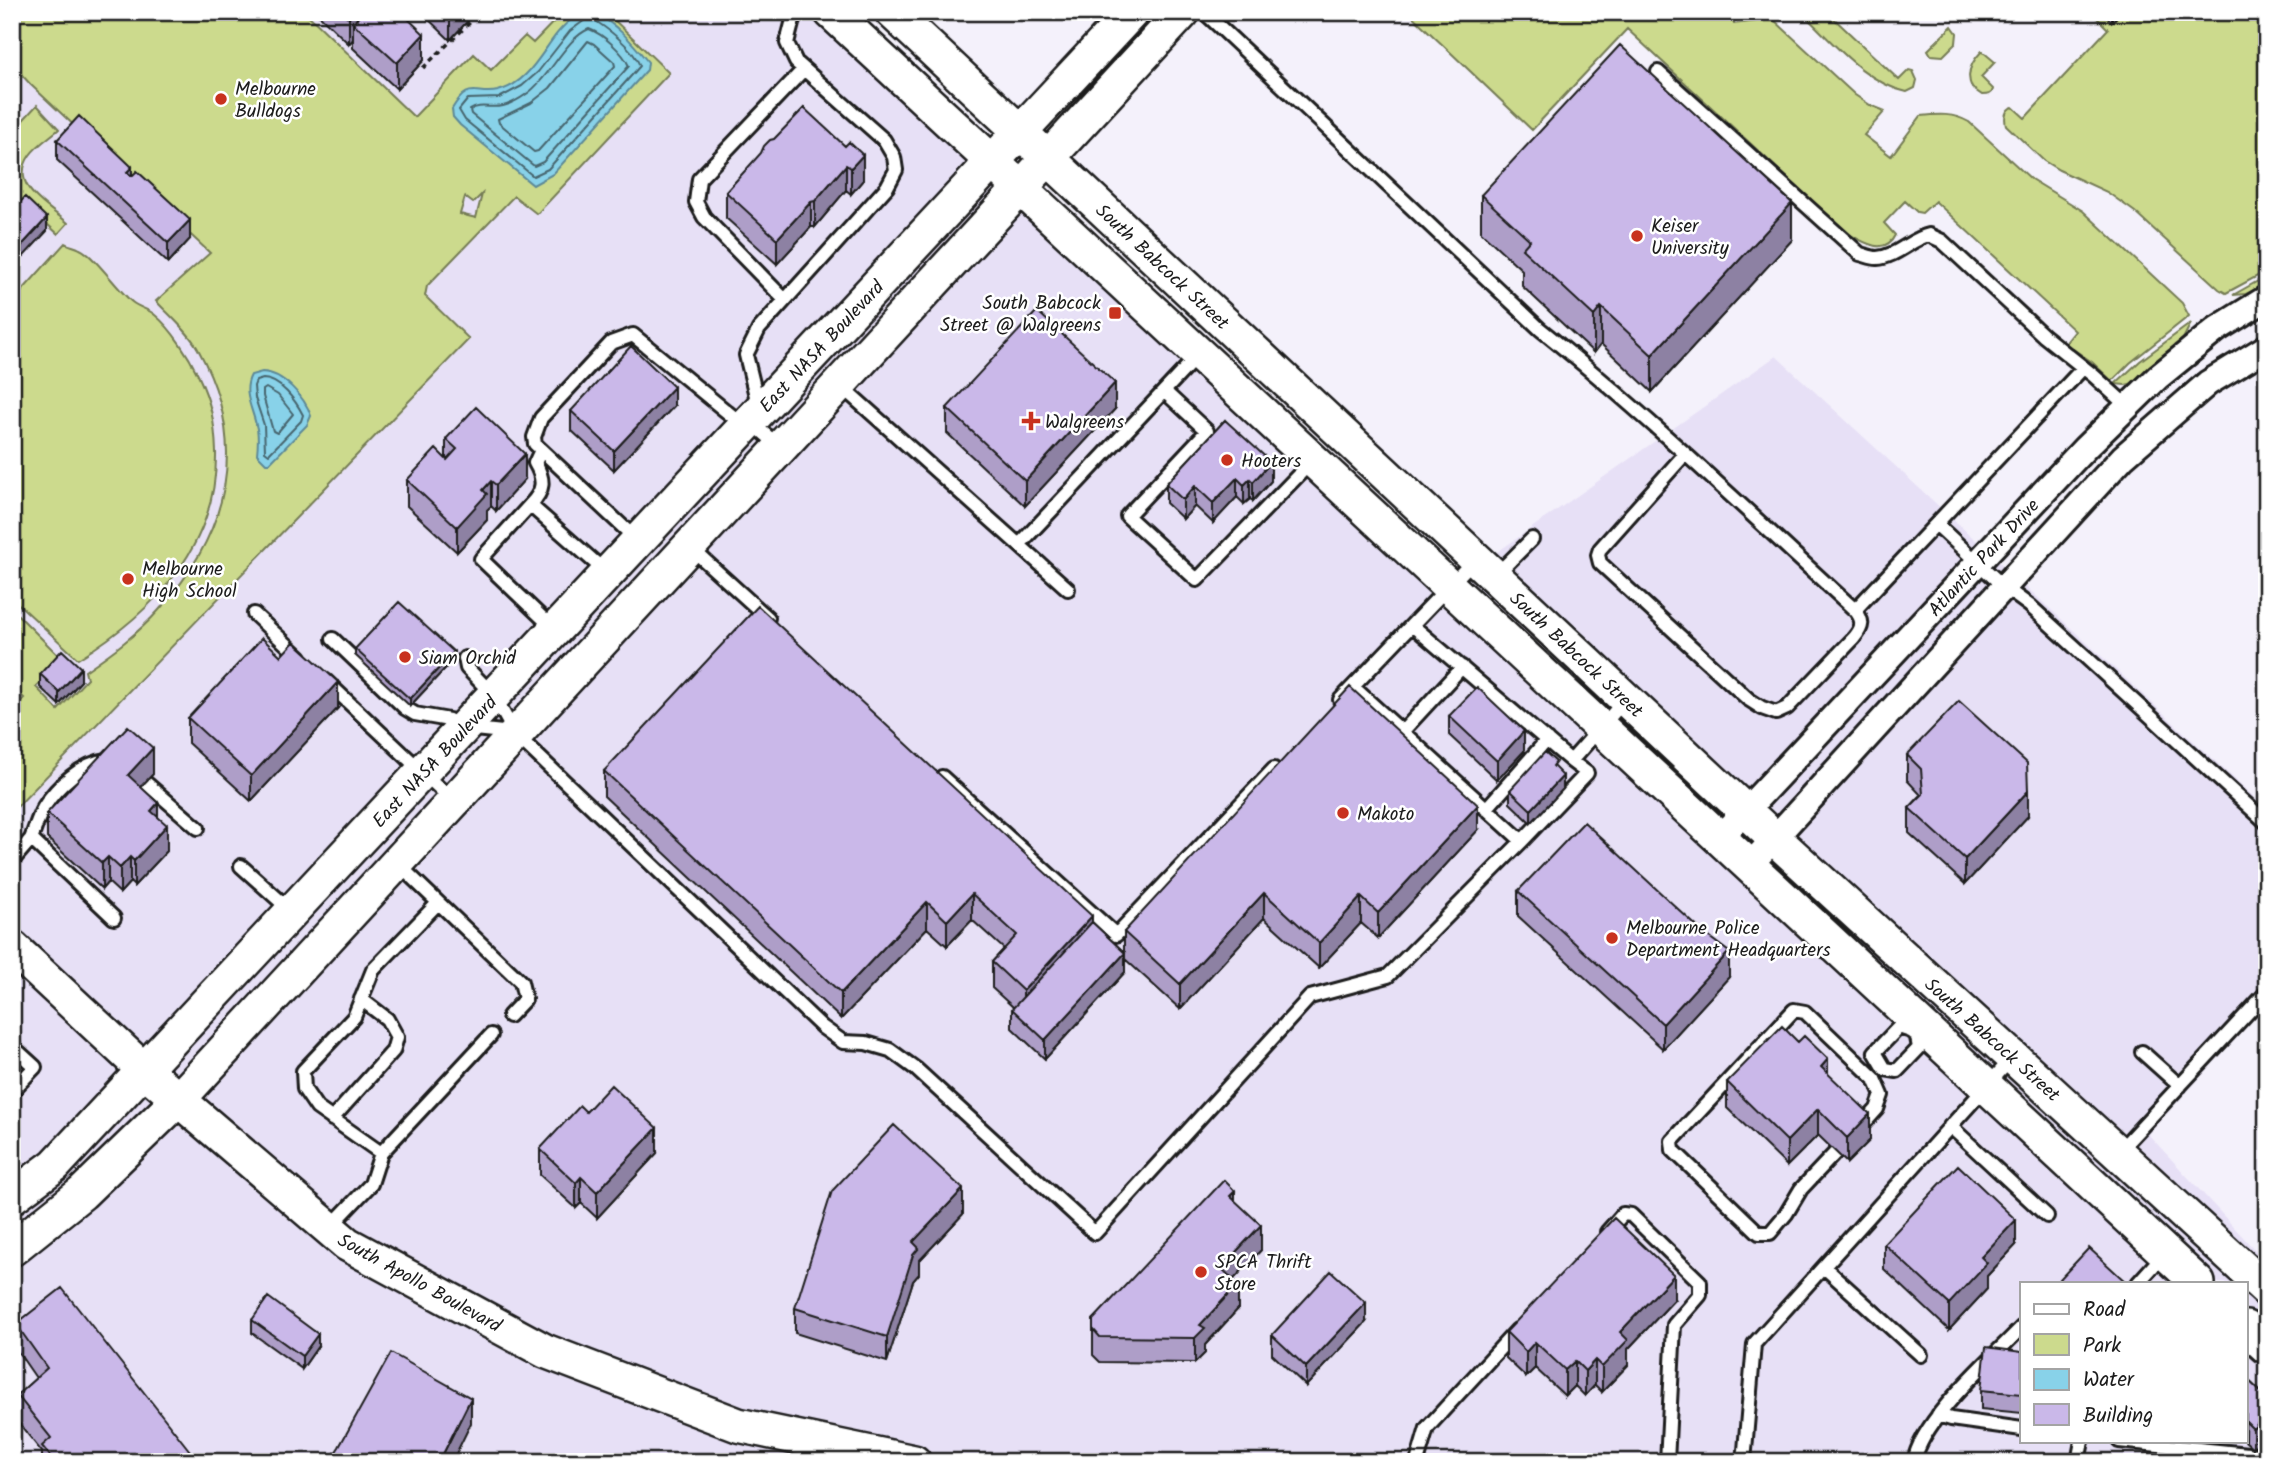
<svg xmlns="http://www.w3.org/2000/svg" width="2279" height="1474" viewBox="0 0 2279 1474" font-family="Kalam,sans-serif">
<rect width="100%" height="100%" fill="#f4f1fb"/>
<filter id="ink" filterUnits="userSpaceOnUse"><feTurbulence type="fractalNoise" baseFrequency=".0143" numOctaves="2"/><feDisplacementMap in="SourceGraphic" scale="14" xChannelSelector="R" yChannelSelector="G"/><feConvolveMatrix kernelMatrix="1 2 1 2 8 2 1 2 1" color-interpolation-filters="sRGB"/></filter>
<g filter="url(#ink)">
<path fill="#e7e0f6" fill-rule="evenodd" d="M12,12H833L1449,586L1776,356L2267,809V1005L2148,1134L2267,1263V1462H12ZM2022,1283H2246V1441H2022Z"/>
<path fill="#ccda8d" stroke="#747b54" stroke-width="2" fill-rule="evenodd" d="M12,12H305L414,117L474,54L491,70L525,36L533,43L563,12H606L669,73L537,214L514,196L427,286L425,296L469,339L12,812V710L24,698L12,687V670L17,665L12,660V609L63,660L36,687L58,710L87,679L85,671C111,653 138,634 159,610C229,532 250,444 198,349C188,331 170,316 156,301L210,253L31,85L12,64ZM482,194L476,218L460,214L465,197L473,203Z
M1408,12H1733L1734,24L1773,19L1855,95L1870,105L1885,111L1864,135L1891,156L1921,116C1939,114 1953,113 1969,122L2031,179L2083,211L2182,303L2189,316L2130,363L2112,381L2092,362L2067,345V341L2075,331L1935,201L1922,213L1917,212L1905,201L1884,223L1895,235C1885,257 1861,241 1847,233L1627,29L1532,130Z
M1801,12H1827L1899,80L1909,70L1913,71L1917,80L1915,88L1907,92C1865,83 1832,41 1801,12Z
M2091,12H2102L2112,22L2121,12H2267V271L2226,293L2219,289L2135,212L2107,192L2059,170L2044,161L2006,125C2004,118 2005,109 2013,107L2025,118L2108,29Z
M1952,26L1957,33L1956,43L1943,56L1931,55L1928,50Z
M1982,51L1995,62L1981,77L1993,89C1992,95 1987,95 1982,95L1972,88C1965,74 1972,61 1982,51Z
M37,105L59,129C50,137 37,145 30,155C8,186 48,206 68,223L58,234L24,203L12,215V132Z
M65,243C70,246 75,246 80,249C94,255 118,290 132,302C139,308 149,309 155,315C172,329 189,356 198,375C211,402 215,423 216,452C218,546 153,613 78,659L12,598V302Z
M2267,276V284L2246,294L2233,295Z
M2191,323L2181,343L2135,383L2125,385L2115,384L2140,361Z"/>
<path fill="#88d2e9" stroke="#5d8997" stroke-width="2" d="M592,12C615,22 633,43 648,62L647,70L553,174L533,185L460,125L453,117L452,109C469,80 475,96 498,91C535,82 546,37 572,19C577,15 586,14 592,12Z
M262,372C282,372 305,397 311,416L307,425L270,463H266L257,454C258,445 259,434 256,425C252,407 242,392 251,375Z"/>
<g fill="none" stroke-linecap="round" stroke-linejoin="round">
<path stroke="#47656e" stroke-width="2" d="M589,17C606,27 633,47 640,66L548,169L533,176L465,120L459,110L468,99L499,98L522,86L538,72L570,31Z
M589,29C603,34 623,52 629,66L543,162L534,166L471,114L470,110C480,103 491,109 503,106C511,104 521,98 528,93C550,77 566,38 589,29Z
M588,41L594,44L614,62L615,66L538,151L534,152L499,123L498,119L531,103L550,88Z
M263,379C280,379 296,401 303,415L301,421L269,454L265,451L264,425L255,398L254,386L256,381Z
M266,388L278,395L293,414L277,433L273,431L263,396V390Z"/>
<g stroke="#1c1c1c" stroke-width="18">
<path id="lane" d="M1204,12L1540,329C1650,417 1751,515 1855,610C1864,621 1863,627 1854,638L1787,708L1776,713L1762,708L1748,699L1600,563L1598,555L1600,549L1685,454
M1658,72L1860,254C1865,255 1872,258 1877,258C1896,257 1911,239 1929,235L1942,241L2044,336L2094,376L2127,406
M785,300L704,217L696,202L699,179L804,69
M840,385L1019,545L1199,354
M1164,391L1207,431L1127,516L1197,580L1313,460
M754,407L756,396L746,355L759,329L887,187L896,170L894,157L884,140L796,62L787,43L795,12
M530,505C544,491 545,480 535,463L541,450
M1936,524L2004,587L2030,606L2267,823
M638,541L535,444L534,437L541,418L611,343L633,335L732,416L751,422L780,447
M1019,545L1068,589
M691,548L768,618
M1495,576L1532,539
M1855,610L2083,368
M254,614L300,657
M1413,626L1571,761L1625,700
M555,630L481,559L530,505L607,573
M333,639L405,708L415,714L449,720L465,728L512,733
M465,658L467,668L494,696L515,734L822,1027L843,1042L866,1043L890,1050L916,1069L1095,1233L1310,997L1388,976L1522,841L1587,773L1571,761
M326,681L453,801
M1353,687L1522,841
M1340,700L1475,559
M1402,732L1462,667
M942,777L1116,935L1274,769
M145,782L198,828
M1486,809L1547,740
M31,839C35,829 38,817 44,807C56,787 82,763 107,760
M12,861L31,839L114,918
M397,863L521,982L525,999L509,1016
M241,866L290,910
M12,1046L35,1067L12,1091
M2142,1052L2180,1086
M1885,1069L1875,1052L1899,1027L1914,1032
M1885,1069L1897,1071L1919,1048L1916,1032
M332,1119L393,1051L397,1037L387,1019L361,999
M1950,1126L2047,1216
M2119,1151L2267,992
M1836,1152L1801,1189L1786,1214L1770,1233H1759L1673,1150L1672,1141L1794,1010L1805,1012L1875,1079L1882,1095L1877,1109L1859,1129
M381,1153L317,1108L304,1089L303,1071L354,1017L373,970L438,903
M331,1226L371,1184L381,1153L491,1035
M1607,1232L1623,1214L1631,1215L1700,1282V1295L1674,1325L1667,1462
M1824,1267L1921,1355
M2138,1283L2165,1253
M1938,1415L1951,1419L2022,1429
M2119,1441L2258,1455L2267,1446
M1417,1462L1427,1428L1517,1330
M1744,1462L1754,1344L2013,1057
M1914,1462C1921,1420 1991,1359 2022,1327
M2078,1462L2082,1441"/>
</g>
<g stroke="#1c1c1c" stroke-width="30">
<path id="street" d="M1720,838L2085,448L2158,377L2217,329L2267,298
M1749,866L2123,457L2208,383L2267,347"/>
</g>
<g stroke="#1c1c1c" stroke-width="38">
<path id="secondary" d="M831,12L2198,1283
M892,12L1774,838L2267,1290
M12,947L144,1070L347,1244L545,1351L738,1425L914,1462
M12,1197L55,1165L1132,12
M12,1249L82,1193L178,1100L1183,12
M2246,1328L2267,1347"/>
</g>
<path stroke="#1c1c1c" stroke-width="3.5" stroke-dasharray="5 5" stroke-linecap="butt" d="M423,68L481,12"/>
<use href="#lane" stroke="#fff" stroke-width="12"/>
<use href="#street" stroke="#fff" stroke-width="24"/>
<use href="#secondary" stroke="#fff" stroke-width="33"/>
</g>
<path fill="#ae9ec8" stroke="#1c1c1c" stroke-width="2" d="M316,12H401L424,60L397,89L353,48V39L349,44Z
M421,12H476L450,40Z
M2102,12H2121L2112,22Z
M804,108L863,180L851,194L846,190L815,227H811L777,264L726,218V192Z
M57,140L132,176L190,239L168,263L57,160Z
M1481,195L1792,240L1652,392L1601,344L1594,353L1522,286V270L1481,232Z
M674,406L614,470L571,430V411Z
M947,408L1115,409L1025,506L947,433Z
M1225,420L1271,481L1253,501L1250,499L1244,504L1237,497L1213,523L1195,506L1183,519L1166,503V484Z
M446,439L525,479L496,511L491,506L487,510V520L457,552L407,506V480L446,459Z
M355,649L454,659L410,706L355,655Z
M40,674L81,681L59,705L40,687Z
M338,708L251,801L188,743V718Z
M1449,716L1524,751L1497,780L1449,735Z
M1907,755L2028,816L1965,884L1909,833V808L1921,795L1907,780Z
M604,771L1092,922L1124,952V932L1478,830L1378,938L1361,923L1319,968L1264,918L1180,1009L1125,959V972L1045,1059L1012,1028V1009L1013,1007L992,988V962L1004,949L972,920L947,946L927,928L841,1019L604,796Z
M153,774L140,787L158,817L167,851L134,886L130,882L120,893L108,882L102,889L47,838V813Z
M1563,789L1531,823L1510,803V790Z
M1518,891L1729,977L1663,1049L1518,916Z
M1828,1074L1870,1140L1847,1163L1818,1135L1787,1166L1727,1108V1082Z
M586,1112L657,1153L597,1218L581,1203L576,1208L540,1175V1149Z
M1235,1201L1261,1250L1233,1280L1238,1309L1205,1345V1353L1195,1363L1100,1362L1093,1355V1320Z
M963,1214L919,1261V1274L913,1281L887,1362L795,1333V1308Z
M1884,1244L2016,1245L1987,1276V1289L1949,1330L1884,1269Z
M1674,1300L1628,1349V1365L1602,1392L1595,1385L1585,1396L1575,1386L1565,1396L1535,1368L1526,1377L1506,1358V1332Z
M252,1320L318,1346L302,1369L252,1333Z
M1366,1322L1306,1386L1272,1354V1335Z
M16,1324L197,1462H42V1452L17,1421V1395L36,1378L16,1349Z
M2022,1352V1413L1981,1409V1390Z
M2246,1378L2267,1398V1432L2253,1448L2245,1441Z"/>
<path fill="#8d81a3" stroke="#1c1c1c" stroke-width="2" d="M354,12H357V27L353,23V39L349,44V18Z
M452,12H476L450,40V14Z
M2115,12H2121L2112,22V15Z
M424,34V60L397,89V63Z
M863,155V180L851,194V168Z
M846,165V190L815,227V201Z
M132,167V186L127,172Z
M811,202V227L777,264V239Z
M1792,203V240L1652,392V355Z
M47,218V231L12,269V256Z
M190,220V239L168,263V243Z
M1601,307V344L1594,353V316Z
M1115,383V409L1025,506V481Z
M674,387V406L614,470V451Z
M525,454V479L496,511V485Z
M1271,462V481L1253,501V482Z
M1237,478V497L1213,523V503Z
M1250,479V499L1244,504V485Z
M491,481V506L487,510V520L457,552V527L483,490Z
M1195,486V506L1183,519V500Z
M454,652V659L410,706V699Z
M81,668V681L59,705V692Z
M338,682V708L251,801V776Z
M1524,731V751L1497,780V761Z
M153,748V774L128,800V775Z
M1563,776V789L1531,823V810Z
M2028,791V816L1965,884V859Z
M158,803V829L151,811Z
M1478,805V830L1378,938V913Z
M167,825V851L134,886V861Z
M108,857V882L102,889V863Z
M130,857V882L120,893V868Z
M1264,893V918L1180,1009V984Z
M972,894V920L947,946V921Z
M1361,897V923L1319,968V943Z
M927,902V928L841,1019V993Z
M1092,916V941L1023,1016V991Z
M1729,952V977L1663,1049V1024Z
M1125,953V972L1045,1059V1040Z
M1828,1059V1085L1821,1067Z
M1818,1109V1135L1787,1166V1141Z
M1870,1114V1140L1847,1163V1138Z
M657,1128V1153L597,1218V1192Z
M581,1177V1203L576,1208V1183Z
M963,1189V1214L919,1261V1274L913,1281L887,1362V1337L913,1242Z
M1235,1191V1216L1230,1196Z
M2016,1220V1245L1987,1276V1289L1949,1330V1304L1981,1257Z
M1261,1225V1250L1221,1293V1268Z
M1674,1275V1300L1628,1349V1365L1602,1392V1367L1620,1332Z
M1238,1284V1309L1205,1345V1353L1195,1363V1338L1200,1325Z
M1366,1303V1322L1306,1386V1367Z
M318,1334V1346L302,1369V1356Z
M1535,1342V1368L1526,1377V1352Z
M1595,1360V1385L1585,1396V1371Z
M1575,1361V1386L1565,1396V1370Z
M471,1398V1423L452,1462H439Z
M2267,1413V1432L2253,1448V1429Z"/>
<path fill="#cab8e9" stroke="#1c1c1c" stroke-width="2" d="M342,12H354L349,18Z
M360,12H401L424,34L397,63L353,23L361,14Z
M1620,45L1792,203L1652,355L1601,307L1594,316L1522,249L1530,240L1481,195Z
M804,108L845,146L849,142L863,155L851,168L846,165L815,201L811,202L777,239L726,192L761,153L764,146L770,140L774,139Z
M79,116L132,167L127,172L132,176L137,171L190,220L168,243L57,140Z
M25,197L47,218L12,256V211Z
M1037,311L1115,383L1025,481L947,408Z
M631,346L674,387L614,451L571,411Z
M476,407L525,454L496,485L491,481L483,490L487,494L457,527L407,480L436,449L447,460L457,449L446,439Z
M1225,420L1271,462L1253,482L1250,479L1244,485L1237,478L1213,503L1195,486L1183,500L1166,484Z
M399,602L454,652L410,699L355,649Z
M758,606L1092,916L1023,991L992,962L1017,935L972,894L947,921L927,902L841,993L604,771Z
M262,638L281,656L294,642L338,682L251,776L188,718Z
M62,650L81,668L59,692L40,674Z
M1350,687L1478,805L1378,913L1361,897L1319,943L1264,893L1180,984L1124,932Z
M1477,687L1524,731L1497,761L1449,716Z
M1959,701L2027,763L2028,791L1965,859L1909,808L1923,794L1921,769L1907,755Z
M128,726L153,748L128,775L158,803L151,811L167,825L134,861L130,857L120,868L108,857L102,863L47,813Z
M1545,752L1556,762L1553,766L1563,776L1531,810L1510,790Z
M1584,822L1705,934L1729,952L1663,1024L1518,891Z
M1092,922L1125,953L1045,1040L1012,1009Z
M1782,1026L1798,1042L1804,1036L1828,1059L1821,1067L1870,1114L1847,1138L1818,1109L1787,1141L1727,1082Z
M611,1085L657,1128L597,1192L581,1177L576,1183L540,1149L580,1106L586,1112Z
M894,1125L963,1189L913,1242L919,1248L913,1255L887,1337L795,1308L832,1191Z
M1958,1165L2016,1220L1981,1257L1987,1263L1949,1304L1884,1244Z
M1224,1180L1235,1191L1230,1196L1261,1225L1221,1268L1238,1284L1200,1325L1205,1328L1195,1338L1100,1337L1093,1329V1320Z
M1614,1218L1674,1275L1620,1332L1628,1340L1602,1367L1595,1360L1585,1371L1575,1361L1565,1370L1535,1342L1526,1352L1506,1332Z
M2089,1248L2127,1283H2061L2058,1281Z
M1331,1271L1366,1303L1306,1367L1272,1335Z
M62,1288L197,1460V1462H55L42,1446L51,1438L17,1395L47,1368L16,1324Z
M268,1297L318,1334L302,1356L252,1320Z
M1986,1347L2022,1352V1394L1981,1390Z
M391,1353L471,1398L439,1462H329L339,1447Z
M2246,1378L2267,1398V1413L2253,1429L2246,1422Z"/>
</g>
<g fill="#c8321e" stroke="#fff" stroke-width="2.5">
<circle cx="221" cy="99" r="7"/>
<circle cx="1637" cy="236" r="7"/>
<rect x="1108" y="306" width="14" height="14" rx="3.5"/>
<path d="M1027.5 410.5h7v7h7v7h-7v7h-7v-7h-7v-7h7z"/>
<circle cx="1227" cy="460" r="7"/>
<circle cx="128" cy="579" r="7"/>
<circle cx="405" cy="657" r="7"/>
<circle cx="1343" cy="813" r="7"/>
<circle cx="1612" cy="938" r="7"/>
<circle cx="1201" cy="1272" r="7"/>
</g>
<g text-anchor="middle" stroke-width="5" stroke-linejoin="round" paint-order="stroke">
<g font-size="19" fill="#1c1c1c" stroke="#fff" text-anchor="start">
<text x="235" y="95">Melbourne<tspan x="235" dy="22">Bulldogs</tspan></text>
<text x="1651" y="232">Keiser<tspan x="1651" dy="22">University</tspan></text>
<text x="1101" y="309" text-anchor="end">South Babcock<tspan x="1101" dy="22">Street @ Walgreens</tspan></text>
<text x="1045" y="428">Walgreens</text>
<text x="1241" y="467">Hooters</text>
<text x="142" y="575">Melbourne<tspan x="142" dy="22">High School</tspan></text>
<text x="419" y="664">Siam Orchid</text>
<text x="1357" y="820">Makoto</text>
<text x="1626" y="934">Melbourne Police<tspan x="1626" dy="22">Department Headquarters</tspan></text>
<text x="1215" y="1268">SPCA Thrift<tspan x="1215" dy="22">Store</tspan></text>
</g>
<g font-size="19" fill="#1c1c1c" stroke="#fff">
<text transform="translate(1163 266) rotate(43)" y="7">South Babcock Street</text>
<text transform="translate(821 346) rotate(-47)" y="7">East NASA Boulevard</text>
<text transform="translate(1983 557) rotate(-47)" y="7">Atlantic Park Drive</text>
<text transform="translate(1577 654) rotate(43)" y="7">South Babcock Street</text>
<text transform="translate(434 761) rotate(-47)" y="7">East NASA Boulevard</text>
<text transform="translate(1993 1039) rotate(42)" y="7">South Babcock Street</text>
<text transform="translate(420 1282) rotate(29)" y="7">South Apollo Boulevard</text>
</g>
</g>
<rect width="2279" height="1474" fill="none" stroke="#fff" stroke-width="42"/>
<rect x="21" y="21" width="2237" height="1432" fill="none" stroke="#1c1c1c" stroke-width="2.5" filter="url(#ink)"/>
<rect x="2020" y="1282" width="228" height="161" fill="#ffffff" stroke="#a4a4a4" stroke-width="2"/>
<rect x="2034" y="1304" width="35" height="10" fill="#ffffff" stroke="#a4a4a4" stroke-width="2"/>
<text x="2083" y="1316" font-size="21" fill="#1c1c1c">Road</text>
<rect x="2034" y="1334" width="35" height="21" fill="#ccda8d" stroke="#a4a4a4" stroke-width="2"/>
<text x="2083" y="1352" font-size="21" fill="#1c1c1c">Park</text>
<rect x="2034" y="1369" width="35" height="21" fill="#88d2e9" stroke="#a4a4a4" stroke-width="2"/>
<text x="2083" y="1386" font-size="21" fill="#1c1c1c">Water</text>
<rect x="2034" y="1404" width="35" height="21" fill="#cab8e9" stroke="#a4a4a4" stroke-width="2"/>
<text x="2083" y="1422" font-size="21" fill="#1c1c1c">Building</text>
</svg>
